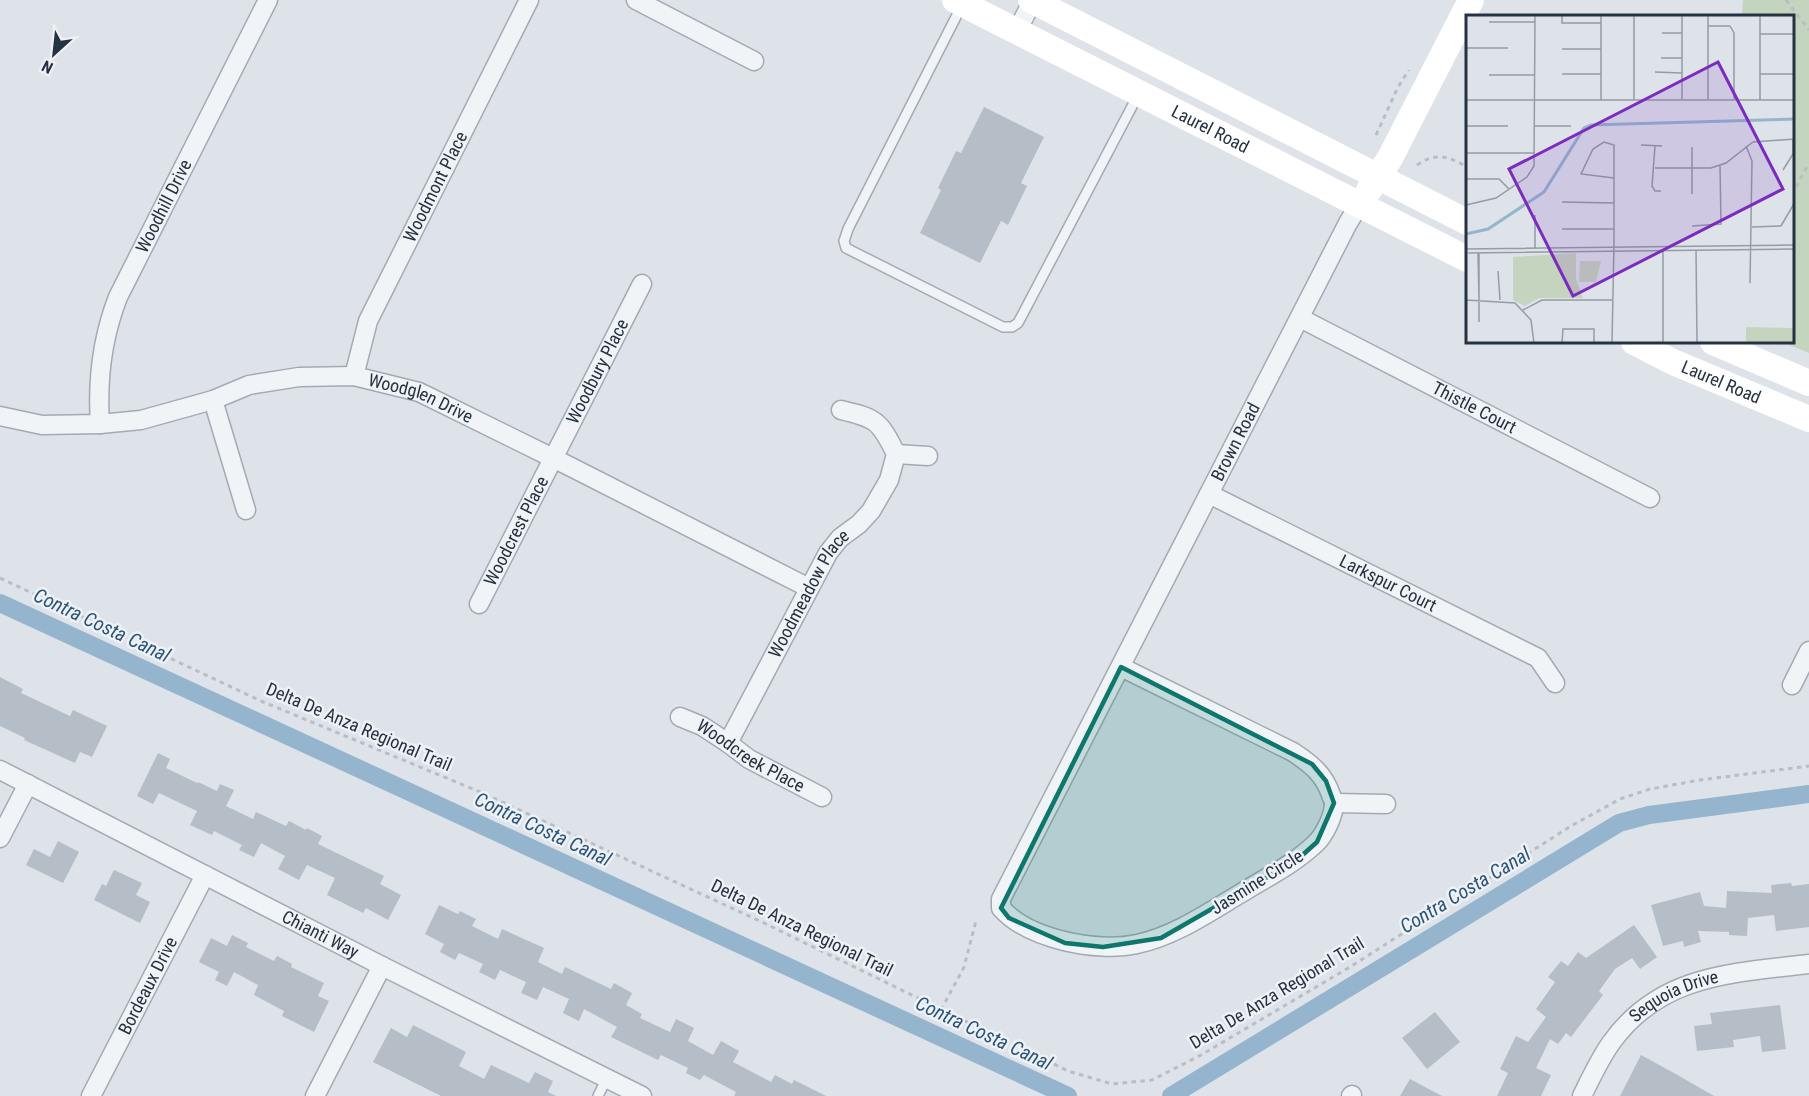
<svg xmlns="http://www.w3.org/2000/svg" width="1809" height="1096" viewBox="0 0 1809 1096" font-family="'Roboto Condensed',sans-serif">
<rect width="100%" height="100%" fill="#dee3e9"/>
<path fill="#c5d4be" d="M1743,0H1809V353L1782,342H1792V16H1742Z"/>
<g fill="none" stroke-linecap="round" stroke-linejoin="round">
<path stroke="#95b5ce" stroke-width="18" d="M0,603L1068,1096
M1171,1096L1619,823L1649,815L1809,794"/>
</g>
<path fill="#b5bdc7" d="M984,107L1044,137L1021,183L1027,186L1008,225L1001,221L980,263L920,233L941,190L938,188L956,151L961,153Z
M0,677L23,689L21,693L70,716L73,710L107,726L92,757L80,752L75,763L24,740L25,738L0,726Z
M158,753L170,759L166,768L197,783L198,782L217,791L220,784L234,790L226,806L253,819L256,812L286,826L289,821L306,830L307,828L322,836L318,844L384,876L380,884L401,895L388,920L366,908L363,913L327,895L335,878L307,865L299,880L278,869L285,856L261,843L254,857L239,850L242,845L214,831L212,835L190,825L197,811L159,793L153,804L137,796Z
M58,841L79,852L63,883L26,865L34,849L50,857Z
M114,870L142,883L136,895L150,902L140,923L94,900L102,884L106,886Z
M1791,883L1792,886L1809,884V927L1776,931L1774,915L1748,918L1747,936L1729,935V932L1698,931L1701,942L1684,947L1683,941L1663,946L1651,905L1700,892L1704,906L1726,908L1727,891L1772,893L1771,885Z
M439,905L458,914L460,911L476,919L472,926L498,939L502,929L544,948L538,962L562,974L565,967L611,989L614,983L632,993L626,1005L642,1014L640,1018L670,1032L676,1019L694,1028L688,1041L713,1055L721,1041L739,1051L733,1062L771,1082L775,1075L792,1084L794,1080L826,1096H734L736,1092L704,1075L700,1080L686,1073L688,1068L661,1055L658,1060L611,1037L617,1027L584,1009L579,1021L563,1013L569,999L543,987L537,1000L521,993L526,982L500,970L495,980L479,972L483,964L459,953L455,960L440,952L444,944L425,934Z
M1634,925L1657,957L1640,969L1632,958L1615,969L1599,991L1603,995L1571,1037L1566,1033L1558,1044L1550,1039L1536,1068L1551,1075L1541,1096H1497L1508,1073L1500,1069L1516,1036L1528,1042L1546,1017L1536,1009L1555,982L1548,977L1561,961L1568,966L1578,952L1586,958Z
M232,935L248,943L246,947L274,961L277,956L292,964L291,967L324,983L318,996L329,1001L314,1032L282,1016L284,1011L254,995L258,985L234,972L227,986L215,980L219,972L199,962L211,938L227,946Z
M1780,1005L1786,1049L1762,1052L1760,1036L1733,1040L1734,1047L1697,1051L1694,1026L1712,1024L1710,1013Z
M1435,1012L1460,1042L1427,1069L1402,1038Z
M413,1025L466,1052L459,1066L484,1079L491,1065L529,1083L535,1072L553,1081L548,1092L556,1096H441L373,1062L391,1028L407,1037Z
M1641,1055L1674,1073L1714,1096H1620Z
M1410,1079L1442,1096H1400Z"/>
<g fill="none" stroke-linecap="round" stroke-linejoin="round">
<g stroke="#a3aab4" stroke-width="12">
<path id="lane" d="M961,7L848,229L844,241L846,248L1003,327H1012L1018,323L1138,95
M598,1096L607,1078"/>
</g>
<g stroke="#a3aab4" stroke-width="21">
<g id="street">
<path d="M636,0L754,61"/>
<path d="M1017,31L1033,0"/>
<path id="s1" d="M1300,318L1650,498"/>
<path id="s2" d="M354,376L368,321L529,0"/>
<path d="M213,400L246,510"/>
<path id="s3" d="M0,416L42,425L100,424L141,420L213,400L249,385L299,377L354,376L419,392L569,466L809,588"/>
<path id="s4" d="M100,424C97,380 102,338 118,297L268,0"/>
<path d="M896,454L928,456"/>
<path id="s5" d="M1209,494L1538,658L1555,683"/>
<path id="s6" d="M479,604L642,284"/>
<path id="s7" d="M1121,667L1293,752C1311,764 1324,774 1331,795C1332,798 1334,800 1334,803C1334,816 1324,836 1315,844C1294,864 1267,877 1243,892C1209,912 1175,936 1137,944C1097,953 1028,939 1001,908V899L1348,223L1359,205"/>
<path d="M1792,685L1809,651"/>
<path id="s8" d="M680,717L702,726L728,743L749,759L822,797"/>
<path id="s9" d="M728,743L828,553L840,538L859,524L871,511L889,480L896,454C880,421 876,418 841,410"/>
<path id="s10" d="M0,770L382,966L642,1096"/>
<path d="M1334,803L1386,804"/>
<path d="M0,838L28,784"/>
<path id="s11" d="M91,1096L205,875"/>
<path d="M315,1096L382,966"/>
<path d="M1351,1096L1352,1095"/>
<path id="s12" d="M1582,1096C1591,1078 1599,1060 1611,1043C1660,974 1733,973 1809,964"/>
</g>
</g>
<path stroke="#b8bec4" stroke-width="3" stroke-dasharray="4.5 4.5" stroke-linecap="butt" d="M1786,0L1809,30
M1376,135L1398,87L1409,70
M1417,165C1436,152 1448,156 1467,167
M1792,195L1809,163
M0,578L261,701L485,794L764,923L1068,1071L1112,1084L1152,1080L1201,1055L1350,967L1571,826L1620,799L1650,789L1700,780L1809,766
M941,1010L964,967L976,921"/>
<use href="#lane" stroke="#f1f4f7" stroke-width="9"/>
<use href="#street" stroke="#f1f4f7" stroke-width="18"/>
<g stroke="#fff" stroke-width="26">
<path id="s13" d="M955,0L1467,259"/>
<path d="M1031,0L1467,222"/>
<path d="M1369,190L1390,158L1471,0"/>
<path id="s14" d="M1634,342L1673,362L1809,419"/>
<path d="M1713,342L1809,383"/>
</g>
</g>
<path fill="#0f766e" fill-opacity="0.2" stroke="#0f766e" stroke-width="4.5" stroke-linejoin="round" d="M1121,667L1312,764L1326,781L1334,803L1317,842L1297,860L1161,938L1103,947L1065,943L1009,918L1001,908Z"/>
<g text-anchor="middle" stroke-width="5" stroke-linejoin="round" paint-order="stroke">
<g font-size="18" fill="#253242" stroke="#eef2f7">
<text dy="6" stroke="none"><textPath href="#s13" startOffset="286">Laurel Road</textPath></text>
<text dy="6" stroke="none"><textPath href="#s2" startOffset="207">Woodmont Place</textPath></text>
<text dy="6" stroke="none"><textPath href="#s4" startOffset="231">Woodhill Drive</textPath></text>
<text dy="6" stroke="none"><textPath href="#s6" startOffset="261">Woodbury Place</textPath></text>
<text dy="6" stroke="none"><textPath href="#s14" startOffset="96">Laurel Road</textPath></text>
<text dy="6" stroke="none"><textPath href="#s3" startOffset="432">Woodglen Drive</textPath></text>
<text dy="6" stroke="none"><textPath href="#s1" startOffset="196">Thistle Court</textPath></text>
<text dy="6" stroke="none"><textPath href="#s7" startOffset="1179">Brown Road</textPath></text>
<text dy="6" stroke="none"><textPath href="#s6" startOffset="82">Woodcrest Place</textPath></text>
<text dy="6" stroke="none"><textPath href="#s5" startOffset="200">Larkspur Court</textPath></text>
<text dy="6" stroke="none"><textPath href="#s9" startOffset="170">Woodmeadow Place</textPath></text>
<text transform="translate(359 727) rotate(23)" y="6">Delta De Anza Regional Trail</text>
<text dy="6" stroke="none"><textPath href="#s8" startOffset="81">Woodcreek Place</textPath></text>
<text transform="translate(1257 882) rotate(-32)" y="6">Jasmine Circle</text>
<text transform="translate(802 928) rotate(26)" y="6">Delta De Anza Regional Trail</text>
<text dy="6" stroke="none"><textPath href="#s10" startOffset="360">Chianti Way</textPath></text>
<text dy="6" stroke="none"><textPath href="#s11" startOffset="124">Bordeaux Drive</textPath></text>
<text transform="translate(1277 993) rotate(-31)" y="6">Delta De Anza Regional Trail</text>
<text dy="6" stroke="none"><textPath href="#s12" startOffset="141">Sequoia Drive</textPath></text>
</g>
<g font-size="20" font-style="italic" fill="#2b547b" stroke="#eef2f7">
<text transform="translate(102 625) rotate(25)" y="7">Contra Costa Canal</text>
<text transform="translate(543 829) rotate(25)" y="7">Contra Costa Canal</text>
<text transform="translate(1465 890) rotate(-31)" y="7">Contra Costa Canal</text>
<text transform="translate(984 1033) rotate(25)" y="7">Contra Costa Canal</text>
</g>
</g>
<g transform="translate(1466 15)">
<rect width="328" height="328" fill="#dee3e9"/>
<path d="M110,238V264L117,283H73L59,291L47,285V242ZM114,246H135L130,267H113ZM280,312L328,313V328H280Z" fill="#c5d4be"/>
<path fill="none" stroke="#95b5ce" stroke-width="3" d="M0,219L22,214L78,177L118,113L125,110L329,104"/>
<path fill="none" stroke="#949ca6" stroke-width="1.5" d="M96,0V8H135M168,0V85M23,7H69M242,11H264M264,11L268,18V85M196,18H216M294,19H329M0,33H42M96,34H135M195,43H216M189,57L216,58M96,59H135M294,59H329M23,60H69M216,84V0M242,84V0M0,85H329M135,85V0M294,85V0M0,111H42M69,111H105M175,130L196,131M189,131L186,171L189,176H195M280,131L286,146L284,268M0,138H69M189,153H245L260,148L287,127L329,124M317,155L327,139V124M0,164H33L43,174M226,179V132M96,187L148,188M0,190L30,183L61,162L68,151L69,0M69,200V233M226,211L255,209L254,151M286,212L315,211L329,187M96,214H148M0,234L329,230M197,234V328M230,235L231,328M13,237V307M2,238L329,234M12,238L13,284M32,256L34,285M0,285L49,288L65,305L68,328M57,295L76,285H146M96,328L97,314H128V328M146,328L148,228V130L138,127L127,134L115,159L148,163"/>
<path fill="#7b2cbf" fill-opacity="0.15" stroke="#7b2cbf" stroke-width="3" d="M252,47L317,174L107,281L43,154Z"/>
<rect width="328" height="328" fill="none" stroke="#253242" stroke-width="3"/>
</g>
<g transform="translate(54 54) rotate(207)" stroke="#eef2f7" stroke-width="4.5" paint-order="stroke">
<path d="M0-4.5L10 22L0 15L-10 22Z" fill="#253242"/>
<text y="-9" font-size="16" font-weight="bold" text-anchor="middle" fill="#253242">N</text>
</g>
</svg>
